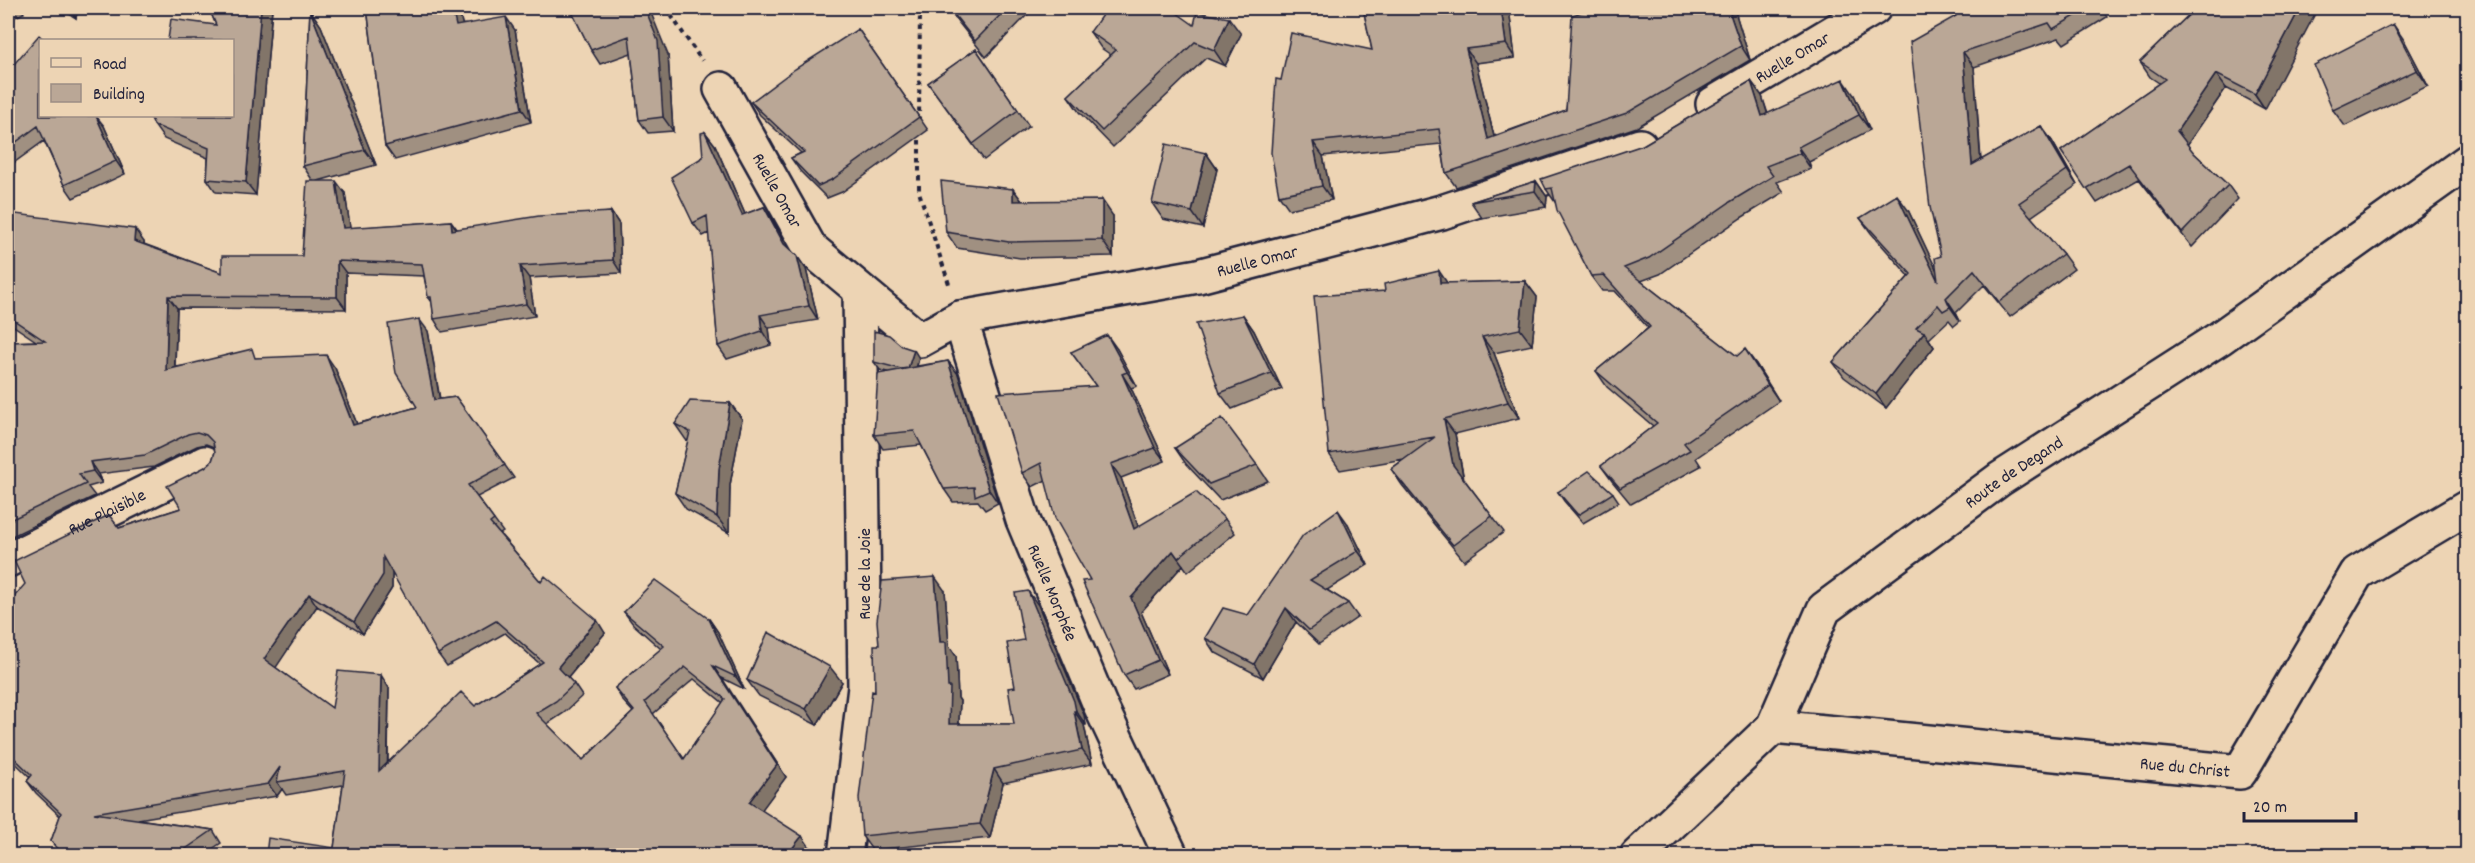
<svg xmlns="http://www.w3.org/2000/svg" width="2475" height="863" viewBox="0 0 2475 863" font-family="Dekko,sans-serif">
<rect width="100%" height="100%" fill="#edd4b4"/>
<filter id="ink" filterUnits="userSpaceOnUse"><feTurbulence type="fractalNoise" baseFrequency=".0167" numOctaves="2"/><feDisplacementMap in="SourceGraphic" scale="12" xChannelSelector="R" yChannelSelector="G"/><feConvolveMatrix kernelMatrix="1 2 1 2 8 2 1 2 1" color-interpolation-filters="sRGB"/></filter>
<g filter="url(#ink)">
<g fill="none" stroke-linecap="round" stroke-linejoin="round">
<g stroke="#22223b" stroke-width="38">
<g id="minor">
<path id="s1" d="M721,89L810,248L920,340L960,318L1198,276L1442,212L1640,146"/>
<path id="s2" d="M1713,104L1874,8"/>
<path id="s3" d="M960,318L1023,520L1100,705L1171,856"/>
<path id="s4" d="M8,560L205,463"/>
<path id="s5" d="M1773,727L2240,772L2357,573L2468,507"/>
<path d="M845,856L865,687L860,291"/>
<path id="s6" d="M1637,856L1773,727L1824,609L2000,479L2220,338L2468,161"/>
</g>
</g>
<path stroke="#22223b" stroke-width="4" stroke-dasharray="4.5 4.5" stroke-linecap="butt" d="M666,8L702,61
M919,121L920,8
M919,131V192L949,284"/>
<use href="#minor" stroke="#edd4b4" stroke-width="33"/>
</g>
<path fill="#a09081" stroke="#22223b" stroke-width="1.5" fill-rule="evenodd" d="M8,8H20L24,13L8,20Z
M59,8H78L76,18Z
M209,8H272L256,195L216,192L207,179L208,158L164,139L154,125L216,25Z
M367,8H454L455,10L461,19L462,24L515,30L531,122L395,160L385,146Z
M570,8L668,55L673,131L648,133L639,120L631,53L600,64L591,50Z
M947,8H1034L986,57Z
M1363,8H1509L1515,58L1476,63L1494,136L1566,110L1578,13L1574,8H1593L1591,9L1595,8H1734L1750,60L1637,127L1456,187L1446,173L1441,144L1323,156L1332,200L1289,209L1279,195L1281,80L1372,50Z
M1951,8H2100L2107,17L2064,44L2059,38L1974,67L1981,160L2041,126L2052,141L2077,185L2031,217L2063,254L2074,269L2010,317L1984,285L1956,313L1960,321L1954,326L1949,320L1929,339L1934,347L1886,408L1844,377L1833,362L1909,276L1871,233L1860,218L1908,210L1937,272L1941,256L1956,16Z
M2196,8L2265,109L2226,88L2187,145L2194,153L2228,185L2238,199L2192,247L2139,179L2097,203L2061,151L2159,83L2150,77L2140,62Z
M310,10L321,26L376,165L318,181L345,193L350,228L451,221L457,229L611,212L619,224L621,273L529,278L535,316L442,332L434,319L432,302L428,297L424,276L346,273V309L177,308L175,367L258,358L335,368L357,424L417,407L428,331L440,399L456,397L514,478L477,497L503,532L500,534L541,582L605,633L568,678L574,684L582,696L564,713L547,724L583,760L633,712L623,701L615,688L661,649L633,624L624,612L709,619L718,632L744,689L722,678L786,777L761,810L811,849L334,848L343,785L286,795L282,789L277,796L138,819L213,830L221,843L203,855H62L51,841L60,816L36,793L27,781L30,777L8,756V624L13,621L8,614L119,528L181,508L205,467L212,461L215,452L214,447L206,444L197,446L154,467L98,474L102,483L88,487L95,496L8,538V342L36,341L8,322V213L144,242V244L222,273L302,256L313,181L303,166ZM392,572L438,654L447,666L505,633L540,664L388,762L389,688L332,708L275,667L317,606L363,634L392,588ZM694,679L723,703L684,759L653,714Z
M1194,25L1241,34L1225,66L1206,58L1113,147L1079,112L1068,96L1111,55L1101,48L1090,32Z
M858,29L928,130L842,192L827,198L800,171L791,158L801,153L760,115L751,102Z
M2404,40L2428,86L2345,126L2333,110Z
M976,49L1029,126L984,160L928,83Z
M8,71L104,126L125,174L73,198L64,185L44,141L8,167Z
M1751,81L1762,96L1768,114L1854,95L1870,130L1809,162L1811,169L1777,182L1784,192L1741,218L1660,274L1641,281L1737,356L1756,364L1779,401L1696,458L1701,466L1631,504L1612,481L1601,466L1653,426L1607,387L1596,371L1648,328L1615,291H1602L1591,276L1555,202L1546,189L1643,145Z
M705,132L715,145L745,214L764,207L773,221L788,248L797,256L806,269L818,320L769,328L771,345L727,359L718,346L709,233L703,236L693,223L703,157Z
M1206,153L1217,169L1203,228L1163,219L1152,203Z
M1536,181L1547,197L1546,207L1482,218L1471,202Z
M1013,189L1022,201L1113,216V256L1020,258L957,248L946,232Z
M1525,281L1537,297L1532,345L1494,353L1519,418L1455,434L1464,479L1504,532L1464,561L1402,485L1391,469L1404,459L1340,470L1329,454L1385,291L1447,283Z
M1243,315L1254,331L1282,389L1232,409L1220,393Z
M902,346L919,358L917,366L948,361L958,374L998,503L985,510L978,501L953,502L944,489L921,445L883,449L874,435L887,372L880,370L874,362Z
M1117,349L1137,386L1131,388L1165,461L1121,478L1138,527L1225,519L1235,533L1188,572L1183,565L1141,612L1168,674L1134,689L1124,675L1090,580L1046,480L1032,487L1022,473L1096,386L1071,352Z
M730,403L742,419L730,485L729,533L686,509L675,493L688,441L686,440L675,424Z
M1175,448L1257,465L1268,481L1220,500L1186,464Z
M1558,492L1613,493L1619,502L1583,523L1564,501Z
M1348,524L1368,565L1327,590L1348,603L1358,617L1319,644L1296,622L1263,678L1214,652L1205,638L1248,615Z
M945,591L949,646L956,656L958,698L960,701L959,724H1014L1015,687L1024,640L1038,605L1084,715L1086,725H1084L1092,764L1003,783L990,838L872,850L862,836L879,645Z
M747,680L842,682L817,725L759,696Z"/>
<path fill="#827569" stroke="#22223b" stroke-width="1.5" d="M69,8H78L76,18Z
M261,8H272L256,195L246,182Z
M448,8H454L455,10L461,19L466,39L456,26Z
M645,8H649L668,55L673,131L663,117Z
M1501,8H1509L1515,58L1506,44Z
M1728,8H1734L1750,60L1741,46Z
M2300,8H2318L2265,109L2255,94Z
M310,10L321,26L376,165L365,150Z
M506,17L515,30L531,122L522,109Z
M1229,18L1241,34L1225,66L1214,50Z
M2393,24L2404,40L2428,86L2417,70Z
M1466,49L1476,63L1498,153L1488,139Z
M1963,52L1974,67L1982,180L1972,165Z
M2216,74L2226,88L2187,145L2177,131Z
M1843,79L1854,95L1870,130L1859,115Z
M1751,81L1762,96L1773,132L1762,116Z
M96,116L104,126L125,174L116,161Z
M2041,126L2052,141L2077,185L2067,170Z
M705,132L715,145L751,228L742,215Z
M1313,142L1323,156L1332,200L1322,186Z
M1798,147L1809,162L1811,169L1800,153Z
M1206,153L1217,169L1203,228L1192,212Z
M336,181L345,193L352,240L343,228Z
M1536,181L1547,197L1546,207L1535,191Z
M1013,189L1025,205L1013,201Z
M1897,195L1908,210L1949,296L1938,281Z
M1102,200L1113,216V256L1102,240Z
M764,207L773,221L794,257L784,244Z
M611,212L619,224L621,273L613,260Z
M451,221L460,234L452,230Z
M135,229L144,242L143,253L134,241Z
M797,256L806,269L818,320L809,306Z
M337,261L346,273V309L337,297Z
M520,266L529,278L535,316L526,304Z
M1439,271L1450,287L1440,283Z
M1525,281L1537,297L1532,345L1520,329Z
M168,296L177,308L174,382L166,370Z
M1946,298L1956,313L1960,321L1950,307Z
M760,315L769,328L771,345L762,331Z
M1243,315L1254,331L1282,389L1271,373Z
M419,319L428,331L442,413L434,400Z
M1924,332L1934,347L1886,408L1876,394Z
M1107,335L1117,349L1137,386L1127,372Z
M1482,337L1494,353L1519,418L1508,402Z
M1745,349L1756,364L1779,401L1768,385Z
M914,350L919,358L913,379L907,371Z
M326,355L335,368L362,437L353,425Z
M948,361L958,374L998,503L989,490Z
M1122,374L1131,388L1165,461L1155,448Z
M730,403L742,419L730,485L729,533L717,517L719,469Z
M1444,419L1455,434L1464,481L1453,465Z
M90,462L98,474L102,483L93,471Z
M1111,464L1121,478L1144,543L1134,529Z
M1338,510L1348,524L1368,565L1358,551Z
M1173,551L1183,565L1141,612L1168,674L1158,660L1131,598Z
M383,557L392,570V588L363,634L354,622Z
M935,577L945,591L949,646L956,656L958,698L960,701L958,738L949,724L940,642Z
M1028,591L1038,605L1084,715L1086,725L1076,711Z
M309,594L317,606L273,672L264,659Z
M1286,608L1296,622L1263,678L1254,664Z
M709,619L718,632L744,689L736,677Z
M597,620L605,633L566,679L558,667Z
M713,666L786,777L758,815L749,802L777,765Z
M830,667L842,682L817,725L806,709Z
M381,675L389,688L387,784L379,771Z
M1074,711L1084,725L1092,764L1082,750Z
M280,767L277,782L282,789L277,796L268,784Z
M994,769L1003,783L990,838L980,824Z
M802,836L811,849L806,855H787Z"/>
<path fill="#baa796" stroke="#22223b" stroke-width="1.5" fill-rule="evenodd" d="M209,8H261L246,182L207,179L209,148L154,125L150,116H232V40H168L171,19L216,25Z
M367,8H452L456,26L506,17L522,109L385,146Z
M570,8H645L658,41L663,117L639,120L629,36L591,50Z
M949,8H1007L975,41Z
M1107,8H1170L1194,25L1197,12L1229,18L1214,50L1195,42L1102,131L1068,96L1116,50L1090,32Z
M1363,8H1501L1506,44L1466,49L1488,139L1566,110L1572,15L1595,8H1728L1741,46L1627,113L1446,173L1439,129L1313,142L1322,186L1279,195L1271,153L1276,79L1281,80L1291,33L1372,50Z
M1951,8H2089L2053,29L2049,23L1963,52L1972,165L2041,126L2067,170L2019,203L2063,254L1999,302L1974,270L1946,298L1950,307L1943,311L1938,305L1916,328L1924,332L1876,394L1833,362L1911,274L1860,218L1897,195L1938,281L1935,258L1941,256L1930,207L1910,42L1956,16Z
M2196,8H2300L2255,94L2216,74L2177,131L2194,153L2228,185L2182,233L2129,164L2086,189L2061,151L2165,79L2140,62Z
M310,10L365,150L303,166Z
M2393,24L2417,70L2333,110L2314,65Z
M858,29L919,117L833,179L818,186L791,158L804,152L751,102L795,69Z
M39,35L44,40H40V116H96L116,161L64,185L38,126L8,148V71Z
M976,49L1018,110L973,144L928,83Z
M1843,79L1859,115L1798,147L1800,153L1766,166L1773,176L1730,202L1649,258L1624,268L1737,356L1745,349L1768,385L1684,443L1690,450L1620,488L1601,466L1657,423L1596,371L1650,327L1604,275L1591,276L1557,210L1552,188L1546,189L1541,179L1643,145L1751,81L1762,116Z
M705,132L742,215L764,207L784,244L797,256L809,306L760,315L762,331L718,346L707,216L693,223L671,177L703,157L701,133Z
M1166,144L1206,153L1192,212L1152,203Z
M307,181H336L343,228L451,221L452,230L539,216L611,212L613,260L520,266L526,304L434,319L431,297H428L422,264L337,261V297L168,296L166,370L252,349L255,358L326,355L353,425L417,407L396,373L388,324L419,319L434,400L456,397L505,465L468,485L494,520L490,523L541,582L545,576L597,620L558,667L574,684L556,701L536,713L583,760L634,711L615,688L664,646L624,612L655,580L709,619L736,677L713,666L777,765L749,802L802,836L787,855H266L268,838L334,848L345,771L277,782L280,767L268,784L94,813L213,830L177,855H64L51,841L61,813L27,781L32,775L8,752V624L14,621L8,613V604L25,584L14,561L109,515L119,528L181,508L167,486L205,467L212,461L215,452L213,442L206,435L197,432L188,434L145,455L90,462L93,471L79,474L86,484L8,521V342L45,341L8,316V266L13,259L8,260V213L135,229L134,241L222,273V256H302ZM383,557L438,654L496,621L543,662L475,706L461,692L379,771L381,675L338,671L332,708L264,659L309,594L354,622L383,575ZM685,667L725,699L684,759L645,702Z
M941,181L1013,189V201L1102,200V240L1009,242L946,232Z
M1536,181L1535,191L1471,202Z
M1439,271L1440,283L1525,281L1520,329L1482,337L1508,402L1444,419L1453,465L1492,516L1453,545L1391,469L1435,437L1329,454L1314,296L1385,291L1384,284Z
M1243,315L1271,373L1220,393L1196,324Z
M874,331L889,335L902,346L914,350L908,368L901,369L874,362Z
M1107,335L1127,372L1122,374L1155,448L1111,464L1134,529L1196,492L1225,519L1178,558L1173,551L1131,598L1158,660L1124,675L1082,581L1090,580L1055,518L1041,463L1022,473L998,393L1096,386L1071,352Z
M948,361L989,490L975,496L974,487L944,489L914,431L874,435L878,374Z
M690,401L730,403L719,469L717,517L675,493L690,432L675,424Z
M1222,418L1257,465L1209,484L1175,448Z
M1589,471L1613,493L1578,515L1558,492Z
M1338,510L1358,551L1310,580L1348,603L1309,630L1286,608L1254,664L1205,638L1223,608L1248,615L1303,535Z
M935,577L940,642H946L948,687H950L949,724H1014L1008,688L1015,687L1007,643L1024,640L1015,593L1028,591L1074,701L1076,711H1074L1082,750L994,769L980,824L862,836L859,798L872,691L875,692L874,645H879L877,621L882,581Z
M768,632L830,667L806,709L747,680Z"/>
</g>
<g text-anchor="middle" stroke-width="5" stroke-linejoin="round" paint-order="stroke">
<g font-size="18" fill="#22223b" stroke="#edd4b4">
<text dy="6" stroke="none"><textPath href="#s2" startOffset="92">Ruelle Omar</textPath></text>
<text dy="6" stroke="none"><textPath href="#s1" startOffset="116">Ruelle Omar</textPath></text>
<text dy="6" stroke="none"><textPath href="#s1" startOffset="674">Ruelle Omar</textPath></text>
<text dy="6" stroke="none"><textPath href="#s6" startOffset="550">Route de Degand</textPath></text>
<text dy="6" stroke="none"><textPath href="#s4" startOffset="110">Rue Plaisible</textPath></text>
<text transform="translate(864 574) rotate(-90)" y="6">Rue de la Joie</text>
<text dy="6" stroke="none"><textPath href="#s3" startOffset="290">Ruelle Morphée</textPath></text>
<text dy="6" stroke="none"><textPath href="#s5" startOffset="414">Rue du Christ</textPath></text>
</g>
</g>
<rect width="2475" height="863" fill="none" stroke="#edd4b4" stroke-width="30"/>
<rect x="15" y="15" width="2445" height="833" fill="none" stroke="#22223b" stroke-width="2" filter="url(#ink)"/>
<rect x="39" y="39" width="195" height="78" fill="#edd4b4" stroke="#9c8d84" stroke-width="1.5"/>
<rect x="51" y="58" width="30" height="9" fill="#edd4b4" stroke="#9c8d84" stroke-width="1.5"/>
<text x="93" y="69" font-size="18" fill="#22223b">Road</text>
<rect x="51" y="84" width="30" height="18" fill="#baa796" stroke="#9c8d84" stroke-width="1.5"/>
<text x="93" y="99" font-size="18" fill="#22223b">Building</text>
<path d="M2244 812v9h112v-9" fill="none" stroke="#22223b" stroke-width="3"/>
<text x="2253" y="812" font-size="18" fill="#22223b" stroke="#edd4b4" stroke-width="4.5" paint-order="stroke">20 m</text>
</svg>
